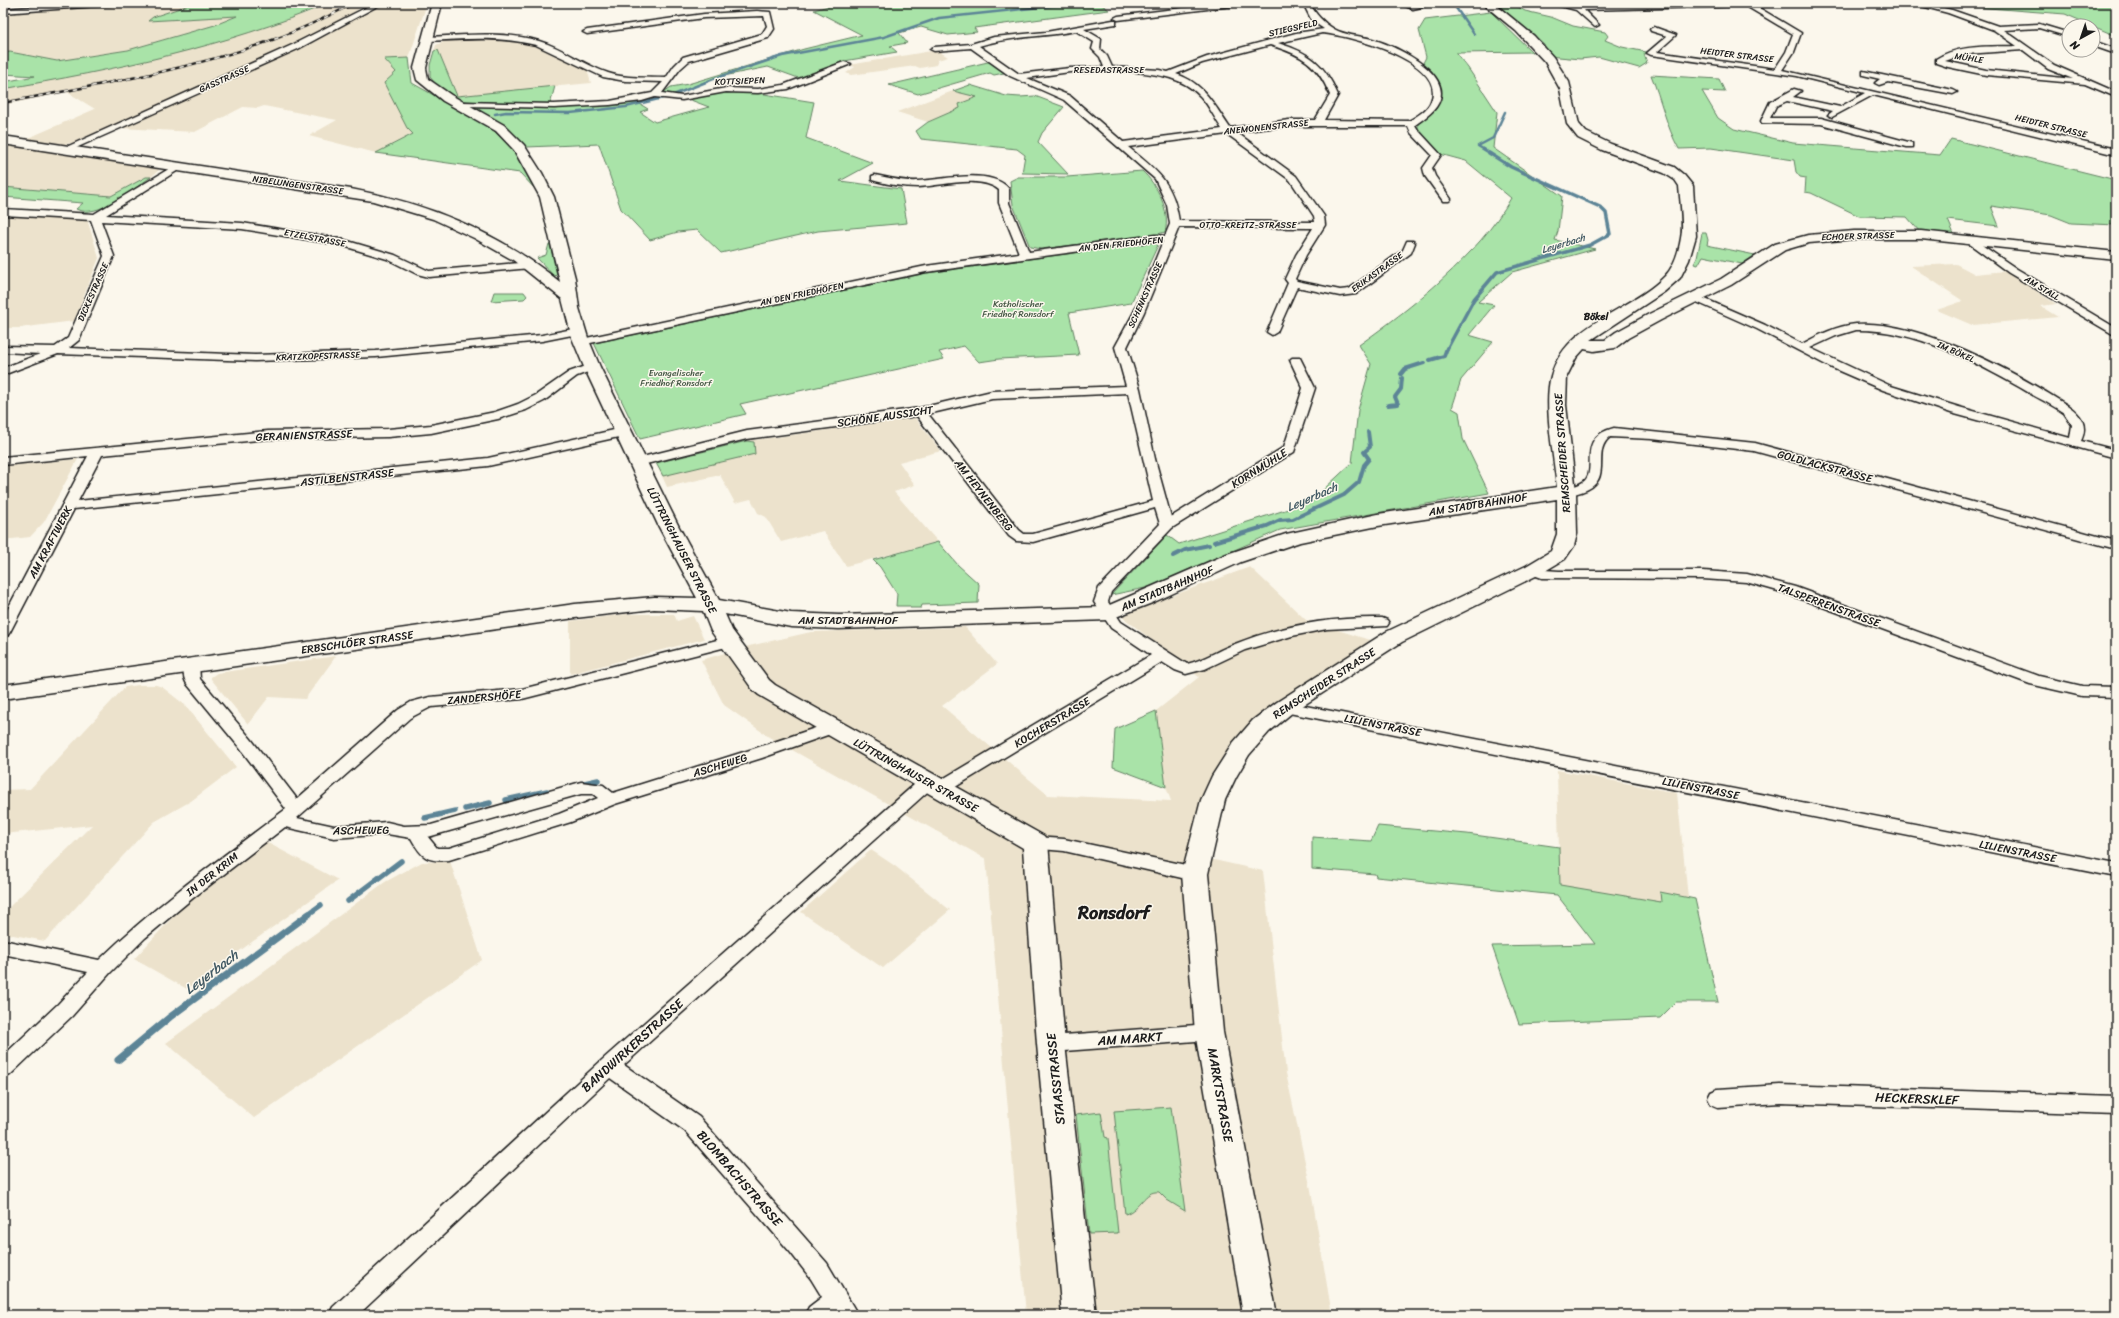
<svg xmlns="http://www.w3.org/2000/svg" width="2119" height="1318" viewBox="0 0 2119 1318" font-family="Sriracha,sans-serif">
<rect width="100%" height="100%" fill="#fbf7ec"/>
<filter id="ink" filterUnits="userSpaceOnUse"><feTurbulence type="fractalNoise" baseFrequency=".025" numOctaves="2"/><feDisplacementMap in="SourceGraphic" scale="8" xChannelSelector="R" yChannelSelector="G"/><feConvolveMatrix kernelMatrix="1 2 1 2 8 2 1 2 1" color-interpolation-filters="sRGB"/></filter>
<g filter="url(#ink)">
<path fill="#ece2cc" d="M126,3H195L153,17L149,21L239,15L215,25L128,50L57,61L10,52L3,53V12Z
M329,3H366L343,21L253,64L73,143L64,144L26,139L95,109L67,92L3,105V89L110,69L309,12Z
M386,3H427L409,58L385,59L396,72L413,134L376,153L309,136L337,120L264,106L258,108L243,107L195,132L120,128L300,47Z
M486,38L521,41L549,51L587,69L591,83L457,96L438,51H434L436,45L448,40Z
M937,50L948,57L938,60L936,65L920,68L915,66L851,75L846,73L855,67L849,65Z
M953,91L978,97L960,104L961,108L928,122L897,112Z
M3,144L153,166L159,170L151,177H145L111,196L3,187Z
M3,214L87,219L99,258L74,321L19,328H3Z
M1956,264L1975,274L2005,271L2056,304L2040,306L2058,317L1972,325L1937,310L1963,301L1911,266Z
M915,418L941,451L899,462L915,485L894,492L938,542L846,566L823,531L781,542L766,517L758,513L751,499L735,503L720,475L667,487L656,463L747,441Z
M78,459L44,522L30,537L3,540V466Z
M1250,567L1306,620L1379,643L1259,725L1197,862L1214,860L1263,871L1286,1073L1311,1190L1332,1315H1026L986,859L769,737L724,705L701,660L749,646L811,632L965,627L997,664L942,706L1048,795L1171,801L1166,787L1156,711L1199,677L1120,615Z
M627,614H674L677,621L693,616L704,639L570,674V621Z
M336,656L305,699L269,697L248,724L211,679V677L217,673Z
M139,685H156L162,687L185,705L236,767L191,801L154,822L45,941L3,933V913L92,825L3,834V790L30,789L125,687Z
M1557,770L1677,793L1689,907L1560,891Z
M266,842L338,880L187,989L134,959L171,919L168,916Z
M871,850L895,866L950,910L883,968L801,912Z
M450,861L482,960L254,1118L166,1043L385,882L422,862Z"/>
<path fill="#a9e3a8" stroke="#628062" d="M195,3H329C225,47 114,70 3,89V82L35,76L3,74V53L10,52L57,61L128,50L215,25L237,16L148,21L153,17Z
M839,3H1135L1102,5L1109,10L974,28L977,32L948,35L921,27L899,33L907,43L890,46L897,52L844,61L840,65L801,79L768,67L714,78L673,95L664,92L671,87L688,84L804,49L862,35L814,10Z
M1492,3H1511L1525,11L1551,17L1573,26L1605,32L1608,36L1605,40L1622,47L1651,53L1644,54L1647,63L1639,68L1599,57L1580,59L1548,56L1544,44L1538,39Z
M1924,3H2116V36L2065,14Z
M1491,12L1532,52L1456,53L1468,68L1497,112L1493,148L1562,196L1558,231L1555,240L1595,249L1512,272L1478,302L1494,305L1469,335L1493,342L1461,380L1452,408L1459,412L1463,439L1489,493L1280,530L1150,587L1111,595L1167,535L1179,544L1310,502L1352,463L1358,410L1371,364L1359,345C1411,308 1479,255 1511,198L1466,161L1440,154L1418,132V124L1436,109L1442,95L1432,71L1423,63L1426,57L1419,30L1425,20Z
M438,50L457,96L555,86L550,105L463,101L438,87L430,77V65L434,51Z
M409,58L412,83L489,126L513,150L536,190L520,173L376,153L413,134L407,128L384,83L396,72L384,59Z
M992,61L1004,73L994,75L990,73L918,94L889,85Z
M1651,75L1719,79L1725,92L1702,91L1718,118L1734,129L1793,143L1940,155L1951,139L2116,180V225L2071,223L2051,215L1991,206L1999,226L1948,220L1954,234L1920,232L1907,217L1859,216L1811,193L1805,192L1806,178L1800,177L1796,172L1794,160L1711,148L1679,149C1666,126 1661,99 1651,75Z
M970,85L1006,96L1020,97L1035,96L1064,107L1042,133L1038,142L1068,174L1022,173L1025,155L1017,149L921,139L916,131L928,122L960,108L959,104L977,97L953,91Z
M726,91L758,93L814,102L806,138L873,163L840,181L901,189L907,223L818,231L721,253L697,230L678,232L650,240L621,209L599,144L527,147C510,127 490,117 468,104L551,107L635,101L648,109L640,112L655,122L709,107L688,99Z
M1142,171C1157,184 1171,212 1165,232L1154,235L1041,249L1030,247L1013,205L1010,181L1018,177H1067Z
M146,177H151C133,189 97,220 76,209L83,203L3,197V187L111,196Z
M1702,233H1706L1708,240L1707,245L1755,255L1742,264L1703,256L1698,265L1694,264L1697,258Z
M1153,242L1158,245L1131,303L1069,313L1079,355L999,359L979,362L964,346L939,352L944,359L740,404L746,414L640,439L594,343L927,273Z
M549,244L550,245L557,275L554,276L537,258L546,255Z
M494,292H524L527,296L524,299L491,301Z
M747,441L754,442L755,454L663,476L656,463Z
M938,542L958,565L979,584L978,603L922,605L921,608H910V606H896L897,594L880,567L873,560Z
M1156,711L1166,787L1113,767L1115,729Z
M1378,826L1467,834L1559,847L1560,885L1661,902L1660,892L1695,899L1718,1002H1676L1660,1018L1519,1024L1492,946L1595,944L1557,895L1376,877L1375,874L1312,869V837L1371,841Z
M1171,1107L1185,1211L1167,1200L1159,1192C1144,1190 1140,1210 1125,1214L1114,1111Z
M1101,1112L1105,1137L1108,1138L1118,1233L1089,1234L1076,1115Z"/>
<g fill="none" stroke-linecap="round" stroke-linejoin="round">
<path stroke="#5c8496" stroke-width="2.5" d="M1450,3L1454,5L1474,34
M1106,4H1126
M495,114L506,112L570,113L626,107L671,96L716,78L782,56L884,37L939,18L1068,4
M1491,154L1478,146L1493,138L1505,112"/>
<path stroke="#5c8496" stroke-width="3.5" d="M1447,349L1474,299L1497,272L1590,245L1610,234L1606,213L1600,207L1511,167L1489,153"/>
<path stroke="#5c8496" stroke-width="4" d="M1430,360L1444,356L1447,348
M1401,374L1405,369L1424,363
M1388,405L1398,404L1395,397L1401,389L1402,378
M1214,542L1267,526L1280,520L1293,519L1344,495L1359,482L1364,465L1369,459L1364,452L1370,447L1368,432
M1173,556L1185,550L1209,545"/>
<path stroke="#5c8496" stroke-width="5.5" d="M580,784L598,780
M506,800L547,791
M465,809L490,803
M425,818L455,811
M348,901L401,861
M307,915L321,905"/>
<path stroke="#5c8496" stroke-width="7" d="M118,1060L170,1017L309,914"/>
<g stroke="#1c1c1c" stroke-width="3">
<path id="street" d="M83,3H114L111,5L3,13V9Z
M375,3H383L298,49L69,151L66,152L62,149L292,45Z
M1223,3H1243L1240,5L1118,20L1114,18L1118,16Z
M1303,3H1309C1316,14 1322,22 1334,29C1344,35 1360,36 1372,39C1392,45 1449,70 1440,99C1437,110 1425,118 1415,125L1418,130L1441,155L1432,168L1435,176L1451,199L1449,201H1443L1425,176L1423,168L1432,155L1411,133L1408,126H1289L1236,132L1296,176L1324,216L1325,225L1306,255L1295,279L1297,281L1340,290L1349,289L1403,250L1407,241H1413L1415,243L1411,253L1356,294L1340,296L1297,287L1277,332L1272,335L1267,332L1288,283L1285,279L1296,255L1313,228L1179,227L1144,312L1127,347L1140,389L1155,459L1171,517L1284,447L1303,388L1290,360L1292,358H1300L1315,388L1294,452L1172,528L1111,592L1108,602L1121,622L1187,664C1204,660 1218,650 1235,644C1282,625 1332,617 1382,618L1387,620L1389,623L1387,626L1327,629L1292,636L1245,650L1205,669L1186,674L1175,670L1162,662L947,792L941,794L935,792L933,788L934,786L624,1065L699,1117L827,1263L858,1315H805L809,1307L822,1297L811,1279L791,1253L685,1131L610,1078L358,1315H329L333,1307L602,1060L923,777L929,775L935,777L937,781L936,783L1151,655L1111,628L1094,602L1099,588L1160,524L1155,508L1033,542L1016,541L1009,536L917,416L747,439L638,466L632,462L634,459L747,431L920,408L992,391L1126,386L1115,347L1134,312L1163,241H1155L926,272L581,345L575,342L577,340L926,266L1019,253L999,203V190C980,174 941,186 918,187C903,187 886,184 872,180V176L875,175C889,178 904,182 918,181C943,180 991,167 1009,189V203L1029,252L1155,235L1165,236L1170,224L1167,205L1155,179L1064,100L1010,76L971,48L934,51L930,49L934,47L971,44L994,37L1046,32L1113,20H1116V24L1084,29L1101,39L1100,49L1107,56L1112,67L1159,70L1168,72L1207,57L1296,33L1324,29L1312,21ZM1076,31L1094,42L1092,49L1100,57L1104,67L1070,68L1019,74L979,46C1010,36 1044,37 1076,31ZM1322,33C1347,35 1448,61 1431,101C1428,110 1417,116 1409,121L1324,120L1338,95C1324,63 1310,53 1278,43ZM1270,45C1302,55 1317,63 1330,95L1315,120H1289L1230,128C1215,106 1203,82 1176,74L1202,63ZM1126,71C1152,74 1181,75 1200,96C1209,105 1215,119 1222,129L1123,142L1070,96L1027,78L1070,72ZM1227,134L1290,180L1314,216L1315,222L1179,221C1173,181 1157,171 1128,147ZM1128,393L1153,501L1033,534H1024L1019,530L928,414L992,399Z
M1398,3L1413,5L1438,3L1413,9Z
M1534,3H1544L1541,5Z
M1549,3L1578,6L1751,3L1801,33L1794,52L1782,70L2116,149V155L1873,95L1832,117L1828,115L1833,111L1787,101L1776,106L1770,118H1821L1912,143V147H1906L1821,124L1762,123L1761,121L1770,102L1794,89L1801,91L1793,97L1840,107L1865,93L1797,76L1651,55L1647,53L1667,36L1651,31L1650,29L1654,27L1676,35L1657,52L1775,69L1786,52L1793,34L1746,6L1584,10L1599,25L1595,27L1576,10Z
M1910,3H1923L1952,10L1998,26L2039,24L2069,33V37L2039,28L2004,30L2054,65L2116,92V97L2085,84L1986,75L1948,67L1936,63V59C1958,44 1992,47 2017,46L1994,30L1948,13ZM2023,50L2048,69L2073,79L1986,70L1945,61L1966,54Z
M757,11L770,12L774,29L768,38L689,61L680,69L662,93L682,96L726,88L758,89L783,85L844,62L851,64L788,89L758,93L726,92L682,100L655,97L642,101L610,105L554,108L466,106H463V102L554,104L610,101L652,93L663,82L625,81L603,77L536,45C500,36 465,39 429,41L425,39L429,37C465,35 503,31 539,41C563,48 584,65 608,73C626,79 647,77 666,78L674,66L683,57L762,34L767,26L764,16L704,18L587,34L583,32L587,30L704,14Z
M2093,41L2116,49V54L2093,46Z
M1863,71L1953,90L1957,92L1953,94L1888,82L1879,85L1875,83L1880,79L1863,75Z
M177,164L181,167L180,169L106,215L242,223L341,239L395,255L429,271L530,262L535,265L530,268L429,277L417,274L387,259L340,245L242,229L101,221L114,256L79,340L69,348L255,355L376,351L542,335L578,328L583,331L582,333L542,341L376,357L255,361L58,354L3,375V368L40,354L3,352V346L55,347L68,338L104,256L91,220L3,215V209L94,214Z
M1970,237L2017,269L2116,328V336L2009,273L1967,242L1965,240Z
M1696,295L1765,325L1802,344C1819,335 1836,326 1856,324C1918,319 2015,372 2067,405C2080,414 2089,424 2081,441L2116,450V458L1951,413L1883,390L1830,367L1757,329L1692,300L1691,298L1692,296ZM1856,330C1915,329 1971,360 2021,388C2035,397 2050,403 2064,413L2072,425L2070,438L1959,407L1891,386L1810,348L1836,336Z
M592,364L598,367L596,369L577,376L544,401L526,410L498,419L431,433L388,437L268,439L102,455L78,501L488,458L623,428L629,432L623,436L488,466L74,509L10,632L8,635L3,637V618L88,456L3,465V457L268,431L388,429L431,425L495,412L518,404L536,395L569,372Z
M1614,428L1755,443L2116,541V549L1754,451L1652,439L1610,437C1590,453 1616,481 1581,492C1574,494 1569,496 1562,495L1561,492L1562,489C1569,487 1578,486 1583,482C1600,471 1574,438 1614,428Z
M1533,566L1544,570L1559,571H1703L1747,574L1795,587L2039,676L2082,686L2116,687V697L2082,696L2030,684L1785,593L1746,582L1703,579L1542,578L1528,573L1526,570Z
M729,637L734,639L736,642L734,645L522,699L431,707L410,718L297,818L334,826L387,822L404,826L431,825L581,782L603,785L613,793L750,750L830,723L836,724L838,728L836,732L762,758L615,804L571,822L449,860C427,862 422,858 411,838L387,834L334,838L285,827L193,898L145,938L110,973L72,1016L10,1075L3,1078V1056L58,1004L88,972L3,954V940L99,960C157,904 222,857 286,809L239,747L187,684C183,678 182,667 186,662H196L199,665L200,679L251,739L297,799L398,710L411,702L430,697L522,689ZM581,794H593L598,798L559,814L449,848H437L428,837Z
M1285,702L2116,863V877L1279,711L1277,707L1279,703Z
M1035,837L1064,839L1195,867L1201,869L1204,874L1201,879L1195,881L1064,851L1029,848L1026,843L1029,838Z
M1209,1024L1216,1026L1219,1032L1216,1038L1209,1040L1051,1052L1044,1050L1041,1044L1044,1038L1051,1036Z
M1780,1085L2116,1096V1114L1780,1103L1718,1107L1711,1104L1708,1098L1711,1092L1718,1089Z"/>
</g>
<g stroke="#1c1c1c" stroke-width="3">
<path id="secondary" d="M432,3H442L426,68L428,79L451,95L504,125L524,145L542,173L554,197L575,278L579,308L588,338L600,367L679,527L719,600L791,613L839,615L1105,607L1227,554L1286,534L1378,514L1557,487C1554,457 1543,404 1551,376C1566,322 1630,312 1665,276C1674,267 1679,250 1681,238C1684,224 1680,201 1679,186L1675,180L1664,173L1602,150L1578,138L1567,124L1560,89L1545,62L1516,31L1482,3H1494L1501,9L1534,36L1553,57L1569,82L1579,124L1586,132L1611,144L1674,167L1684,175L1693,186L1696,236L1689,260L1680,278L1664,292L1591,340H1605L1616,332L1649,314L1721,279L1775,244L1808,235L1854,231H1921L2116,252V260L1921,239H1854L1809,243L1785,250L1731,285L1661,320L1628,338L1615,348L1594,351L1584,349L1576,358L1567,376L1566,405L1576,492L1577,534L1574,546L1565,559L1540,574L1402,642L1293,712L1269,732L1249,755L1236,777L1225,800L1208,874L1223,1032L1277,1315H1243L1195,1032L1182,874L1201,800L1212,776L1233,743L1253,720L1277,702L1386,632L1526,566L1551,551L1557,534V499L1378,526L1300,542L1241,562L1152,603L1108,620L839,629L791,627L725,614L732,630L769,680L775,685L1044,836L1048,843L1065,1044L1096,1315H1062L1037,1044L1023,848L759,695L753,690L711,631L703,611L654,609L575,618L3,699V685L575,604L654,597L697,598L659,527L584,367L572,338L562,299L513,260L474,238L433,219L373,201L3,144V136L351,189C429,204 498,232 560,282L540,197L514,150L496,131L443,101L417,80L414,68Z"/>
</g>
<use href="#street" fill="#fbf7ec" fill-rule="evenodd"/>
<use href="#secondary" fill="#fbf7ec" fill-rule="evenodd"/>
<g stroke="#1c1c1c" stroke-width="2.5">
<path id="rail" d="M3,103C94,85 188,71 275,39C302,29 329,16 355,3"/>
</g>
<use href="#rail" stroke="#fbf7ec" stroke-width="1.5" stroke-dasharray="4.5" stroke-linecap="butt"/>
</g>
</g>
<g text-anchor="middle" stroke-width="3" stroke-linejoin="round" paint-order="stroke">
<g font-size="9" fill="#1c1c1c" stroke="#fbf7ec">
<text transform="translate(1293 28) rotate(-13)" y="3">STIEGSFELD</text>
<text transform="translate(1737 55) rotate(7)" y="3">HEIDTER STRASSE</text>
<text transform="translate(1969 58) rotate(9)" y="3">MÜHLE</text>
<text x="1109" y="73">RESEDASTRASSE</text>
<text transform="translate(224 79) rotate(-24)" y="3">GASSTRASSE</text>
<text transform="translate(740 81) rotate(-2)" y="3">KOTTSIEPEN</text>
<text transform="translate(2051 126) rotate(14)" y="3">HEIDTER STRASSE</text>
<text transform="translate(1266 127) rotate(-6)" y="3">ANEMONENSTRASSE</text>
<text transform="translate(298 185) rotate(8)" y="3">NIBELUNGENSTRASSE</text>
<text x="1248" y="228">OTTO-KREITZ-STRASSE</text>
<text transform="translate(1858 236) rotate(-2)" y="3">ECHOER STRASSE</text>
<text transform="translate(315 238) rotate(11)" y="3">ETZELSTRASSE</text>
<text transform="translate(1121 244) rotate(-6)" y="3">AN DEN FRIEDHÖFEN</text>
<text transform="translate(1377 272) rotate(-36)" y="3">ERIKASTRASSE</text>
<text transform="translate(2042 288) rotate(31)" y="3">AM STALL</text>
<text transform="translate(93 292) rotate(-66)" y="3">DICKESTRASSE</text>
<text transform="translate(802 294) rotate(-12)" y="3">AN DEN FRIEDHÖFEN</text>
<text transform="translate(1145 295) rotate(-66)" y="3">SCHENKSTRASSE</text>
<text transform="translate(1956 352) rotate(24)" y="3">IM BÖKEL</text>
<text transform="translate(318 356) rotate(-2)" y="3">KRATZKOPFSTRASSE</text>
</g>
<g font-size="9" fill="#465846" stroke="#fbf7ec">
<text x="1018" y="307">Katholischer<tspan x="1018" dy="10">Friedhof Ronsdorf</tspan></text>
<text x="676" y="376">Evangelischer<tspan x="676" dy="10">Friedhof Ronsdorf</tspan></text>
</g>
<g font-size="10" font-style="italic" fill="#415963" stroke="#fbf7ec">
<text transform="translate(1563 243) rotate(-17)" y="4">Leyerbach</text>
</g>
<g font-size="10" font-weight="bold" fill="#1c1c1c" stroke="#fbf7ec">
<text x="1596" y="320">Bökel</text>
</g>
<g font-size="11" fill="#1c1c1c" stroke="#fbf7ec">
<text transform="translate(885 416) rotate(-8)" y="4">SCHÖNE AUSSICHT</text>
<text transform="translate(304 435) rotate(-2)" y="4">GERANIENSTRASSE</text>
<text transform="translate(1562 453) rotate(-94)" y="4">REMSCHEIDER STRASSE</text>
<text transform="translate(1825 466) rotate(15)" y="4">GOLDLACKSTRASSE</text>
<text transform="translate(1259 468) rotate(-32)" y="4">KORNMÜHLE</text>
<text transform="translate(347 477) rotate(-6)" y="4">ASTILBENSTRASSE</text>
<text transform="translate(984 495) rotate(52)" y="4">AM HEYNENBERG</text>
<text transform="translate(1478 504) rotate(-9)" y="4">AM STADTBAHNHOF</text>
<text transform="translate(50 542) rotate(-62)" y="4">AM KRAFTWERK</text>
<text transform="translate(682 550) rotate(63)" y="4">LÜTTRINGHAUSER STRASSE</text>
<text transform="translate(1167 588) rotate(-23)" y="4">AM STADTBAHNHOF</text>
<text transform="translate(1829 605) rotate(20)" y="4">TALSPERRENSTRASSE</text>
<text x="848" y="624">AM STADTBAHNHOF</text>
<text transform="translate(357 642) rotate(-8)" y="4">ERBSCHLÖER STRASSE</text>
<text transform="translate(1324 683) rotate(-33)" y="4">REMSCHEIDER STRASSE</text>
<text transform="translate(484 697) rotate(-5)" y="4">ZANDERSHÖFE</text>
<text transform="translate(1052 722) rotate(-31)" y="4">KOCHERSTRASSE</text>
<text transform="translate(1383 725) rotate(11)" y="4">LILIENSTRASSE</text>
<text transform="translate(720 765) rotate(-17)" y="4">ASCHEWEG</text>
<text transform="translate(916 775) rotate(29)" y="4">LÜTTRINGHAUSER STRASSE</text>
<text transform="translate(1701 788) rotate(11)" y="4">LILIENSTRASSE</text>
<text transform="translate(361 830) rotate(-1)" y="4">ASCHEWEG</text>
<text transform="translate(2018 851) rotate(11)" y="4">LILIENSTRASSE</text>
<text transform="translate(212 874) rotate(-38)" y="4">IN DER KRIM</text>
</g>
<g font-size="12" font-style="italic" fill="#415963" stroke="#fbf7ec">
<text transform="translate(1312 497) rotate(-24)" y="4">Leyerbach</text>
</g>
<g font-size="13" fill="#1c1c1c" stroke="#fbf7ec">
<text transform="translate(1130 1038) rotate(-4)" y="5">AM MARKT</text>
<text transform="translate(632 1045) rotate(-42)" y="5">BANDWIRKERSTRASSE</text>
<text transform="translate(1055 1079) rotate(-96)" y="5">STAASSTRASSE</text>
<text transform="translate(1221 1095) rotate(80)" y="5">MARKTSTRASSE</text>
<text transform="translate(1917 1098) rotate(2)" y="5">HECKERSKLEF</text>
<text transform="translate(740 1178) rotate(49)" y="5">BLOMBACHSTRASSE</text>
</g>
<g font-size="14" font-style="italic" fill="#415963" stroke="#fbf7ec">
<text transform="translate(211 972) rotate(-37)" y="5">Leyerbach</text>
</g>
<g font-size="18" font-weight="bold" fill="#1c1c1c" stroke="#fbf7ec">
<text x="1114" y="919">Ronsdorf</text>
</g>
</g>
<rect width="2119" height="1318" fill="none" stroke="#fbf7ec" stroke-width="16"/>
<rect x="8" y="8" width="2103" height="1302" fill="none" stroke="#1c1c1c" stroke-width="1.5" filter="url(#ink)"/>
<g transform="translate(2081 38) rotate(220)"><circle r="19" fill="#fbf7ec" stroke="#a29f99"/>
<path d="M0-3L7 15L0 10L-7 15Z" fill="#1c1c1c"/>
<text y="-6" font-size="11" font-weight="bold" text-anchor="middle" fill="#1c1c1c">N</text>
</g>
</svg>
